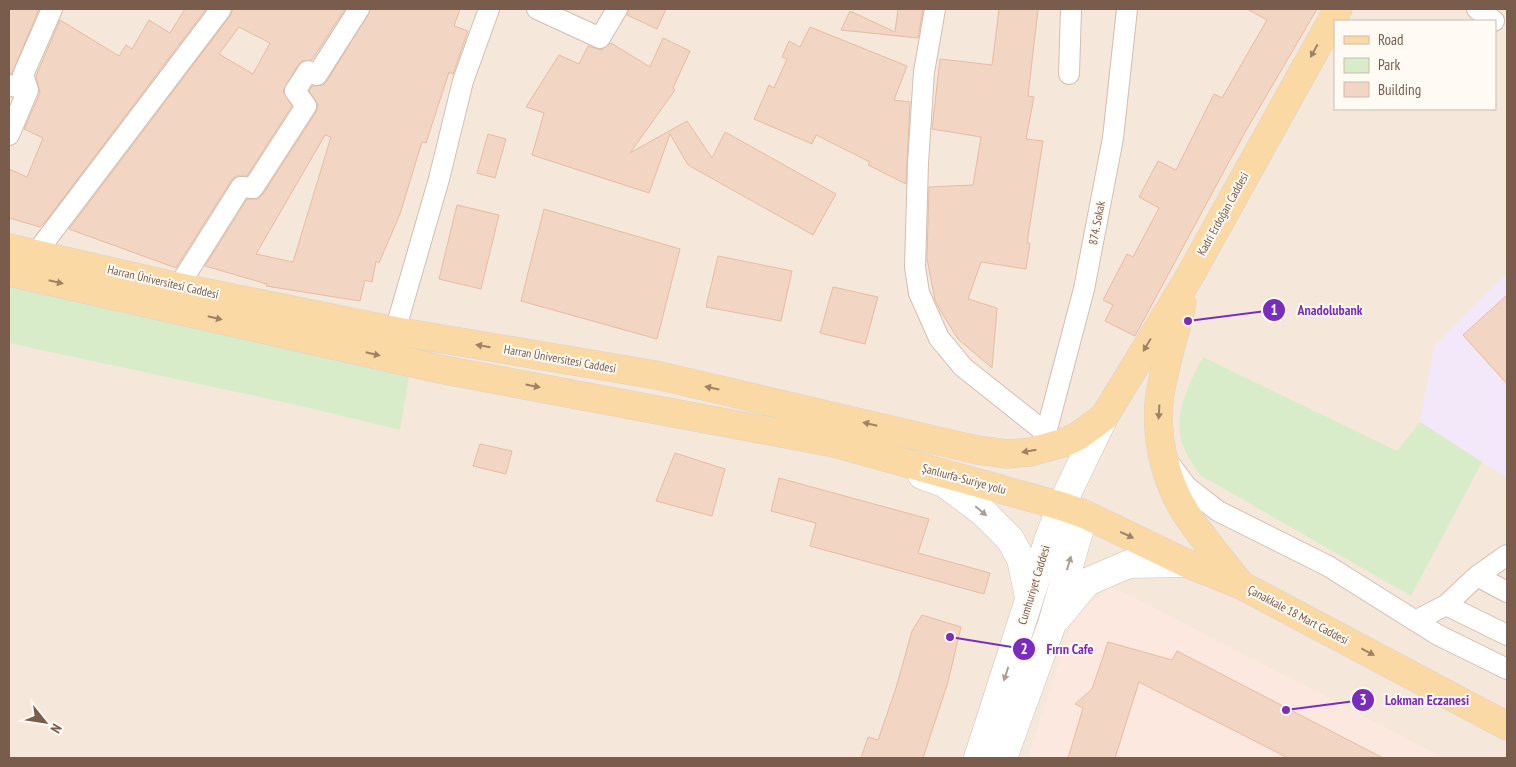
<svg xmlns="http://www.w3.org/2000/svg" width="1516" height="767" viewBox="0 0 1516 767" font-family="'PT Sans Narrow',sans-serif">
<rect width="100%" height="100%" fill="#fdf6ec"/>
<path fill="#f5e8da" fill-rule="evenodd" d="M9,9H1507V758H9ZM1335,21H1495V109H1335Z"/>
<path fill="#fde8e0" d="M1113,587L1141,601L1444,758H1028L1075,614Z"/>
<path fill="#f3e8fa" d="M1507,273V478L1420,422L1434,346Z"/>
<path fill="#d8ecc9" d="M9,284L410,371L400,430L301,406L9,343Z
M1203,357L1397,451L1420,422L1482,462L1411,596L1200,475C1195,466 1188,458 1184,448C1170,419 1190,382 1203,357Z"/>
<path fill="#f3d5c3" stroke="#e6bba3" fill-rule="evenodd" d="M9,9H39L12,74L9,73Z
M185,9H206L46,221L40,227L9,218V169L27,177L43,138L24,129L40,93L36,76L60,20L119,56L126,45L132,49L149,20L170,33Z
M233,9H345L312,60L302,61L298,65L283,91L292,106L247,176H236L231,181L176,268L69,229L230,16ZM239,27L270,43L253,74L219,54Z
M371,9H460L454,26L468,31L453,74L449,72L426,143L422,142L400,214L379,263L376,261L372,282L365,280L360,301L266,286L267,284L205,266L247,199H258L263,194L316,112L318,105L309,91L312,86L323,85L327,81ZM325,135L331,137L293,262L256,254Z
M629,9H666L657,29L627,15Z
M898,9H923L918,38L841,30L850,11L895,32Z
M999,9H1038L1028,96L1034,97L1026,139L1043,141L1027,243H1030L1026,269L981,262L968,299L997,308L992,368L958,339L940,310L935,300L927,259L929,187L973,185L981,137L932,129L940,59L992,65Z
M1247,9H1317L1244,134L1135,336L1105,321L1113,305L1103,300L1127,254L1133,257L1159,208L1139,197L1158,161L1176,170L1214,94L1222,98L1267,20Z
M810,27L907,66L894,100L910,102L906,184L868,165L870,162L816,135L812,144L754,119L769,85L774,88L787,59L782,57L789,41L800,47Z
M663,38L690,51L673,88L675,90L630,153L687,121L712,158L725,132L836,194L813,235L688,165L670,134L649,193L532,155L544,113L526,107L559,55L579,64L588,46L601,50L611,43L650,67Z
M488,134L506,139L495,178L477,173Z
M457,205L499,215L481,289L439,279Z
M544,209L680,249L657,339L521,301Z
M718,256L792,271L781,321L706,307Z
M833,287L878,297L865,344L820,333Z
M1507,295V384L1463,335Z
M480,444L512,451L506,474L473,466Z
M675,453L725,469L712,516L656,501Z
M779,478L929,519L918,553L990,573L984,594L810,546L816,523L771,511Z
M922,615L961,627L948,682L923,758H861L868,737L878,740L896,688L912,631Z
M1108,642L1172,660L1177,651L1383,758H1288L1139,682L1115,758H1068L1083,708L1075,704L1092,689Z"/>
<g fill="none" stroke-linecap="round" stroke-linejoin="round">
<g stroke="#d1beb0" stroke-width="22">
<path id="street" d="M537,9L600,38L617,9
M935,9L924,72L918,163L915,267L919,293L939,338L963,367L1046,433L1084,289L1113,138L1127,9
M1477,9L1494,21
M1069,74L1071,9
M9,85L28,90
M9,135L28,90L23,75L52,9
M36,253L221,9
M178,287L241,187L253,188L306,106L295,91L308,71L317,75L359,9
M395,331L439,179L463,81L489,9
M1172,467L1187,487L1218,511L1328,566L1438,635L1507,669
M1477,576L1507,592
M1446,605L1507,635
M1417,620L1446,605L1477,576L1507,555"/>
</g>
<g stroke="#d6c0b0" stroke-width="29">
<path id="secondary" d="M922,475L944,483L983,512L1010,539L1021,559L1029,597
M1058,617L1087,582L1129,564L1186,563
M978,758L1048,541L1061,506L1104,417
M1003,758L1052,624L1084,514"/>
</g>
<g stroke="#dad1cd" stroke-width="29">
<path id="primary" d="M9,248L178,287L395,331L656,375L977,450L1008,454L1030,452L1063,443L1078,436L1104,417L1188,279L1338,9
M9,272L444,370L834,443L1061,506L1084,514L1186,563L1241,585L1507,726
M1182,304C1175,334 1165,364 1160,394C1154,433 1165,482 1187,515C1203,539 1223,562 1241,585"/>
</g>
<use href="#street" stroke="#fff" stroke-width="20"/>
<use href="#secondary" stroke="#fff" stroke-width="28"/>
<use href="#primary" stroke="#fbd9a5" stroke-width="28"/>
</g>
<defs><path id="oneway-solid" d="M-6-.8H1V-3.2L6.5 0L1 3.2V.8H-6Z" transform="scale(1.25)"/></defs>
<g fill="#a18267">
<use href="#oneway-solid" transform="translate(1314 51) rotate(119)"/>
<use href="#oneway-solid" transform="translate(56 282) rotate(13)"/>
<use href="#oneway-solid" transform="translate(215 318) rotate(13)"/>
<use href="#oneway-solid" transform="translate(1147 345) rotate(121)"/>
<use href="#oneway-solid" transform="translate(483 346) rotate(-170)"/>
<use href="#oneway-solid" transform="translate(373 354) rotate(13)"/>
<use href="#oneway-solid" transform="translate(533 386) rotate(11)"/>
<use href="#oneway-solid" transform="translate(712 388) rotate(-168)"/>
<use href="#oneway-solid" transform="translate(1159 412) rotate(93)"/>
<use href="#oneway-solid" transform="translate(870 424) rotate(-167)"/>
<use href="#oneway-solid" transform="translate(1029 451) rotate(170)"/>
<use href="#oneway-solid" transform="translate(1127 535) rotate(25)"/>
<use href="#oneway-solid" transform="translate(1368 652) rotate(28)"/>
</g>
<g fill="#af9d94">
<use href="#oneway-solid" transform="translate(981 511) rotate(40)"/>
<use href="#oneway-solid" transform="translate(1069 563) rotate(-74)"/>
<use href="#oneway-solid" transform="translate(1006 674) rotate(108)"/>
</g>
<g text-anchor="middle" stroke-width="4" stroke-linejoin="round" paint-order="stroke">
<g font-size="12" fill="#7a5c4d" stroke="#fffaf3">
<text transform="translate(1223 214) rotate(-61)" y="4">Kadri Erdoğan Caddesi</text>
<text transform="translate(1097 223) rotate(-79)" y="4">874. Sokak</text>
<text transform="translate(163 282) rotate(13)" y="4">Harran Üniversitesi Caddesi</text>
<text transform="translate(560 359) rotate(10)" y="4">Harran Üniversitesi Caddesi</text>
<text transform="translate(964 479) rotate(15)" y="4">Şanlıurfa-Suriye yolu</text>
<text transform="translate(1034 585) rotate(-73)" y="4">Cumhuriyet Caddesi</text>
<text transform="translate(1298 615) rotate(28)" y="4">Çanakkale 18 Mart Caddesi</text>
</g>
</g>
<path fill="none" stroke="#7b2cbf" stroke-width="2" d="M1188 321L1274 310M950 637L1024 649M1286 710L1363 700"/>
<g fill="#7b2cbf" stroke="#fffaf3" stroke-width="2">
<circle cx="1188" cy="321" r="5"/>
<circle cx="950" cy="637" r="5"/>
<circle cx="1286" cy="710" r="5"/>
<circle cx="1274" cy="310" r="12"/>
<circle cx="1024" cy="649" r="12"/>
<circle cx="1363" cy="700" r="12"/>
</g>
<g font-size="15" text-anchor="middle" font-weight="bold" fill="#fff">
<text x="1274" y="315">1</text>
<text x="1024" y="654">2</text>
<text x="1363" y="705">3</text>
</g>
<g font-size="14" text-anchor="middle" font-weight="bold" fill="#7b2cbf" stroke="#fffaf3" stroke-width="4" stroke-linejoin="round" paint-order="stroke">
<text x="1330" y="315">Anadolubank</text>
<text x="1070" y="654">Fırın Cafe</text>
<text x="1427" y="705">Lokman Eczanesi</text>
</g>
<rect width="1516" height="767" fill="none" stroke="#7a5c4d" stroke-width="20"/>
<rect x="1334" y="20" width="162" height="90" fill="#fffaf3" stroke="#cabbb1"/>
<rect x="1344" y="36" width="25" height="8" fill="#fbd9a5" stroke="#cabbb1"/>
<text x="1378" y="45" font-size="15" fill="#7a5c4d">Road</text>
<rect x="1344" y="58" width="25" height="15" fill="#d8ecc9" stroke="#cabbb1"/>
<text x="1378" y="70" font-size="15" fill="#7a5c4d">Park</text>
<rect x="1344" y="82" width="25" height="15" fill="#f3d5c3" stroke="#cabbb1"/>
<text x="1378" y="95" font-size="15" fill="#7a5c4d">Building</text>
<g transform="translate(45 722) rotate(120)" stroke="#fffaf3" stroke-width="4" paint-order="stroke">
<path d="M0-4L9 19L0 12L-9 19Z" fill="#7a5c4d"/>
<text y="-8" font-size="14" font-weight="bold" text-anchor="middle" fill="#7a5c4d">N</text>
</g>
</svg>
